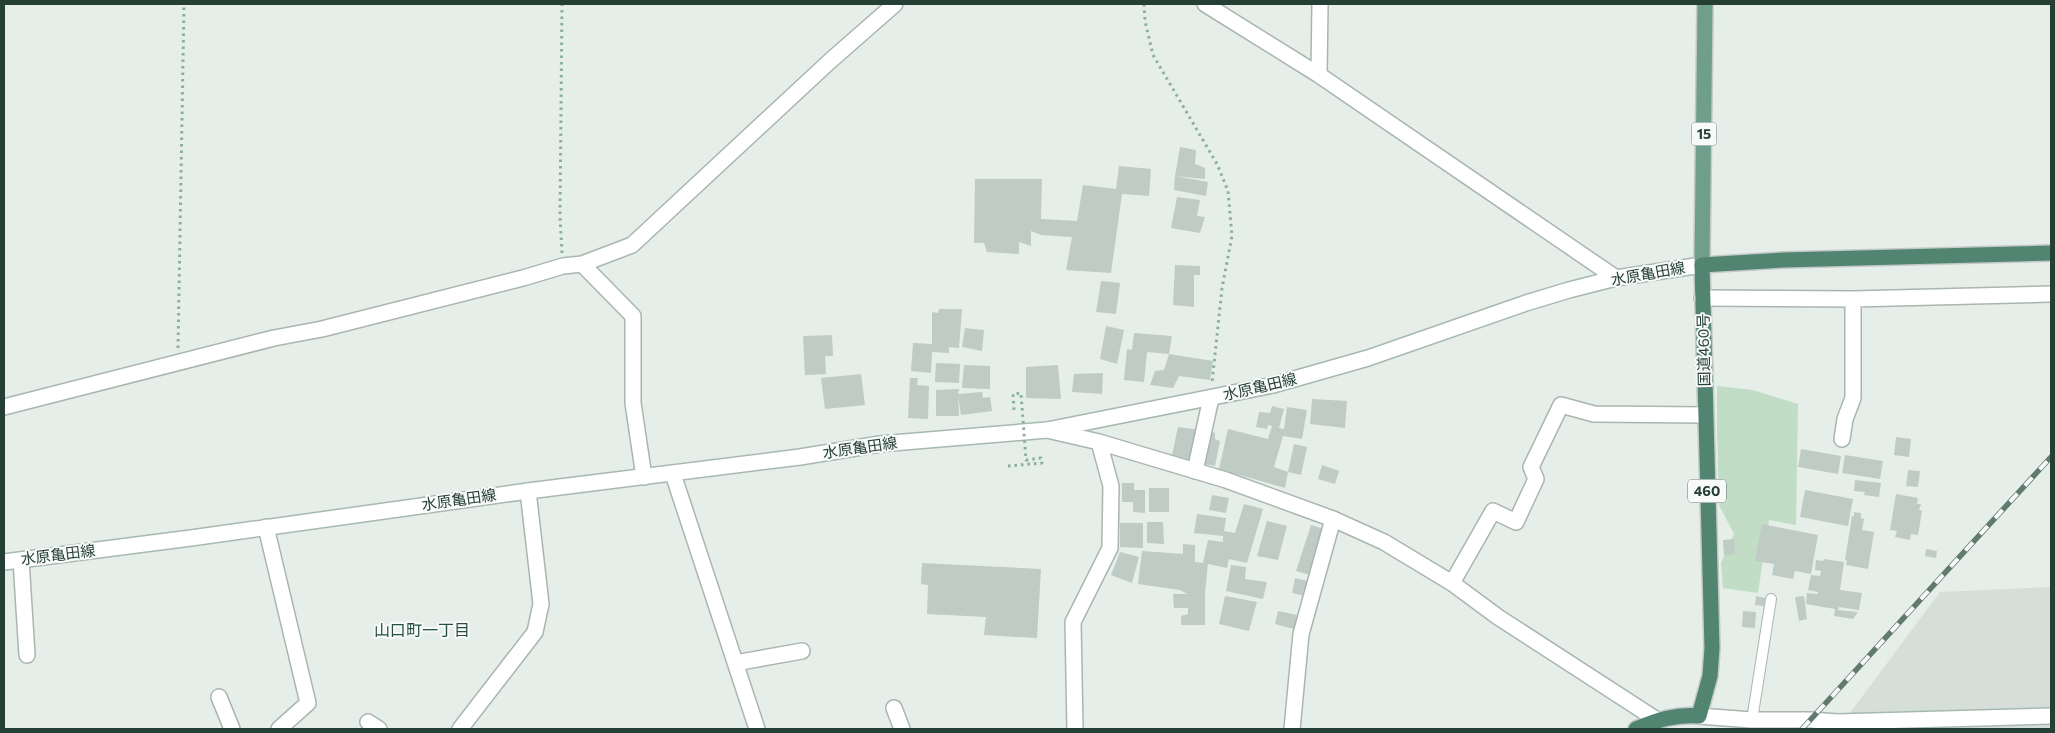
<svg xmlns="http://www.w3.org/2000/svg" width="2055" height="733" viewBox="0 0 2055 733" font-family="Commissioner,'Noto Sans JP',sans-serif">
<rect width="100%" height="100%" fill="#e6eee9"/>
<path fill="#d5ded8" d="M2051,587V729H1838L1940,592Z"/>
<path fill="#c1ddc5" d="M1717,386L1753,390L1798,404L1796,525L1769,520L1758,593L1723,588L1721,563L1734,534L1719,505L1717,428Z"/>
<path fill="#bfcbc5" d="M1180,147L1196,150L1195,164L1205,168V179L1175,176Z
M1119,166L1151,169L1149,196L1122,194L1111,273L1066,270L1072,237L1041,235L1031,231V246L1019,242V254L987,252L984,243H974L975,179H1042L1041,219L1077,221L1083,185L1116,189Z
M1175,176L1208,182L1206,196L1174,190Z
M1177,197L1200,200L1197,216L1205,217L1200,233L1171,228Z
M1175,265L1200,266V275H1194V307L1173,305Z
M1101,281L1120,283L1116,314L1096,312Z
M939,309H962L959,348L949,347V353L932,352L931,373L911,371L913,343L932,344V312L938,313Z
M1106,326L1124,330L1117,364L1100,359Z
M965,328L984,330L982,351L962,347Z
M1134,333L1172,336L1169,354L1147,352L1144,382L1124,380L1127,349L1132,350Z
M832,335L833,356H825L826,374L805,375L803,336Z
M1169,354L1213,361L1210,380L1179,376L1173,388L1150,385L1155,371L1164,370Z
M936,363L960,364L959,383L935,382Z
M964,365L990,366V389L962,388Z
M1058,365L1061,399L1026,398V367Z
M1103,373L1102,394L1072,392L1074,374Z
M861,374L865,405L825,409L821,378Z
M910,378H918L917,385L929,386L928,419L908,418Z
M959,389L958,394L982,392L983,398L990,397L992,411L961,415L958,396L959,416H936V390Z
M1312,399L1347,401L1345,428L1310,424Z
M1272,406L1284,409L1279,428L1284,429L1287,407L1307,410L1302,439L1283,436L1274,467L1288,472L1294,444L1307,447L1301,475L1288,472L1285,488L1219,469L1228,429L1268,439L1272,426L1268,425L1267,429L1256,427L1259,412L1270,413Z
M1178,427L1200,430L1194,461L1172,455Z
M1205,431L1215,433V439L1220,441L1215,466L1199,463Z
M1896,437L1911,439L1909,457L1894,455Z
M1801,449L1841,456L1838,474L1798,467Z
M1845,455L1883,461L1880,479L1842,473Z
M1322,465L1339,471L1335,484L1318,479Z
M1908,470L1920,471L1918,487L1906,486Z
M1855,480L1881,483L1879,497L1864,495L1865,492L1854,491Z
M1122,483H1134V490H1145V513L1133,512V502H1122Z
M1149,488H1169V512H1149Z
M1805,490L1853,499L1848,526L1800,517Z
M1896,494L1918,498L1917,504H1921L1919,510L1922,511L1918,535L1911,534L1910,540L1895,537L1897,531L1890,530Z
M1212,495L1229,498L1226,513L1209,510Z
M1244,504L1263,509L1247,563L1229,559L1227,568L1208,564L1205,593V625H1181V616L1188,614V608H1174L1173,594H1187L1180,590L1138,584L1142,551L1183,554V544L1195,545V562L1203,563L1208,540L1223,542V536L1194,533L1197,514L1226,518L1224,531L1235,533Z
M1854,512L1861,513V518L1864,519L1862,530L1874,532L1868,569L1846,565L1847,561L1845,560L1852,516H1854Z
M1267,521L1287,526L1278,560L1257,556Z
M1147,522H1163L1164,544L1147,543Z
M1120,523H1143V548L1120,547Z
M1762,524L1818,535L1811,574L1795,571L1793,579L1772,575L1774,564L1755,561Z
M1311,525L1324,529L1310,575L1296,571Z
M1734,539L1735,554L1724,555L1723,540Z
M1926,549L1937,551L1936,558L1925,556Z
M1120,552L1139,557L1132,583L1111,575Z
M1824,559L1844,562L1840,590L1862,593L1859,610L1839,607L1838,610L1858,612L1853,619L1834,616L1835,609L1806,604L1807,593L1818,594V592L1808,590L1811,575L1820,576L1821,571L1815,570L1816,560L1823,561Z
M922,563L1041,569L1037,638L984,635L986,617L927,614L928,585L921,584Z
M1231,565L1246,567L1245,579L1267,582L1263,599L1226,591Z
M1295,578L1307,581L1305,596L1292,593Z
M1225,596L1257,602L1249,631L1219,624Z
M1756,596L1765,598L1764,606L1755,605Z
M1804,596L1807,619L1799,621L1795,597Z
M1278,611L1297,615L1294,629L1275,624Z
M1743,611L1756,612L1755,628L1742,627Z"/>
<g fill="none" stroke-linecap="round" stroke-linejoin="round">
<g stroke="#a9b6af" stroke-width="12">
<path id="service" d="M1752,720L1771,599"/>
</g>
<g stroke="#a9b6af" stroke-width="18">
<path id="minor" d="M1205,4L1319,75L1616,278
M1319,75L1320,4
M582,264L633,316V403L644,477
M1702,298L1853,299L2051,294
M4,407L274,338L322,329L523,278L563,266L582,264L632,245L830,61L895,4
M1842,439L1845,419L1853,398V299
M1195,471L1211,398
M673,474L757,729
M266,527L308,703L279,729
M21,560L27,655
M1452,583L1493,511L1516,522L1536,479L1531,467L1561,405L1594,414L1705,415
M735,663L802,651
M219,697L232,729
M894,708L902,729
M368,722L379,729
M460,729L535,632L541,604L528,491
M1075,729L1073,622L1110,548L1111,486L1099,442
M1292,729L1301,634L1333,519"/>
</g>
<g stroke="#a9b6af" stroke-width="18">
<path id="tertiary" d="M1047,430L1099,442L1226,480L1333,519L1384,542L1452,583L1498,617L1657,720
M1699,716L1752,720H1811L1837,722"/>
</g>
<g stroke="#a6b9b0" stroke-width="18">
<path id="secondary" d="M4,562L191,538L528,491L800,457L880,444L1047,430L1273,385L1368,358L1526,303L1569,290L1616,278L1702,265
M1831,729L1837,722L2051,716"/>
</g>
<g stroke="#c2c9c6" stroke-width="18">
<path id="primary" d="M1702,265L1705,4"/>
</g>
<g stroke="#c2c9c6" stroke-width="18">
<path id="trunk" d="M1636,729C1657,720 1676,714 1699,716L1710,676L1712,648L1702,265L1783,260L2051,253"/>
</g>
<path stroke="#8aaf9e" stroke-width="3" stroke-dasharray="2.5 4" stroke-linecap="butt" d="M1144,4L1145,21L1153,55L1217,164L1228,191L1232,236L1222,288L1212,383
M562,253L560,216L562,4
M178,348L184,4"/>
<use href="#service" stroke="#fff" stroke-width="10"/>
<use href="#minor" stroke="#fff" stroke-width="15"/>
<use href="#tertiary" stroke="#fff" stroke-width="15"/>
<use href="#secondary" stroke="#fff" stroke-width="15"/>
<use href="#primary" stroke="#6f9f8c" stroke-width="15"/>
<use href="#trunk" stroke="#528472" stroke-width="15"/>
<g stroke="#617a70" stroke-width="5.5">
<path id="rail" d="M1802,729L2051,457"/>
</g>
<use href="#rail" stroke="#f7faf8" stroke-width="4" stroke-dasharray="11" stroke-linecap="butt"/>
<path stroke="#8aaf9e" stroke-width="3" stroke-dasharray="2.5 4" stroke-linecap="butt" d="M1008,466L1042,463L1041,458L1026,460L1021,393L1013,394L1014,410"/>
</g>
<g text-anchor="middle" stroke-width="4" stroke-linejoin="round" paint-order="stroke">
<g fill="#f7faf8" stroke="#657770" stroke-width="1">
<rect x="1691.5" y="122.5" width="25" height="23" rx="4"/>
<rect x="1688" y="479.5" width="38" height="23" rx="4"/>
</g>
<g font-size="14" font-weight="bold" fill="#263f35">
<text x="1704" y="139">15</text>
<text x="1707" y="496">460</text>
</g>
<g font-size="15" fill="#263f35" stroke="#f7faf8">
<text transform="translate(1648 274) rotate(-10)" y="5">水原亀田線</text>
<text transform="translate(1704 350) rotate(-91)" y="5">国道460号</text>
<text transform="translate(1260 387) rotate(-13)" y="5">水原亀田線</text>
<text transform="translate(860 448) rotate(-8)" y="5">水原亀田線</text>
<text transform="translate(459 500) rotate(-8)" y="5">水原亀田線</text>
<text transform="translate(58 555) rotate(-7)" y="5">水原亀田線</text>
</g>
<g font-size="16" fill="#24503f" stroke="#f7faf8">
<text x="422" y="636">山口町一丁目</text>
</g>
</g>
<rect width="2055" height="733" fill="none" stroke="#263f35" stroke-width="10"/>
</svg>
